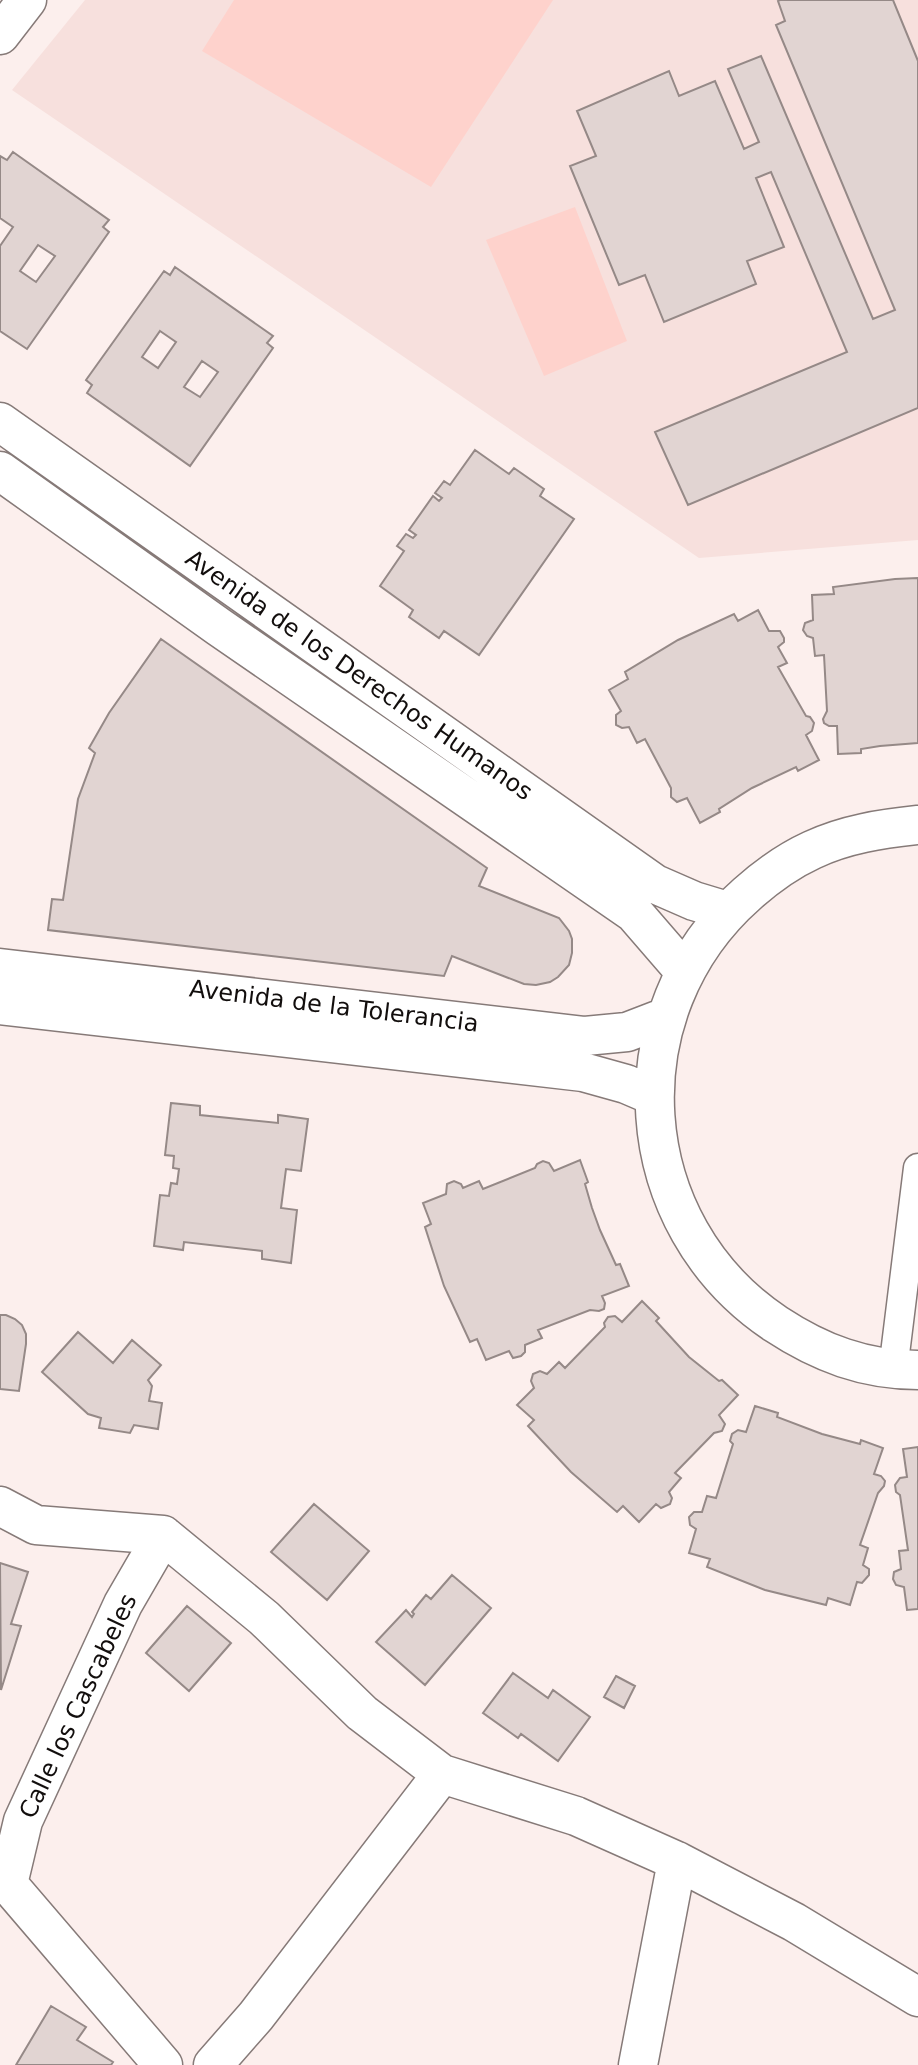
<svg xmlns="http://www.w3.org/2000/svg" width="918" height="2065" viewBox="0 0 918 2065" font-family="'DejaVu Sans',sans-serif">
<rect width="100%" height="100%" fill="#fcefed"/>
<path fill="#f7e0dd" d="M85,0H918V540L699,558L12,90Z"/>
<path fill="#fed2cc" d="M234,0H553L431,187L202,51Z
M575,207L627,341L544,376L486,240Z"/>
<path fill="#e1d4d2" stroke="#958987" stroke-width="2" fill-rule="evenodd" d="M780,0H893L918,61V408L688,505L655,432L847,352L771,172L756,178L784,247L747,261L756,284L664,322L645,275L619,285L570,166L596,156L577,111L669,71L679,96L715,81L744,149L759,142L728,69L761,56L873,319L895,310L776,25L785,21L778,1Z
M13,152L109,220L103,227L109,232L27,349L0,331V246L13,227L0,218V156L7,160ZM38,245L55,256L36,282L20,271Z
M175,267L273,336L267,343L273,348L190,466L87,393L92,385L86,380L164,271L170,275ZM160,331L176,342L158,368L142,357ZM202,361L218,372L200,397L184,387Z
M475,450L509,474L514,468L544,489L540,496L574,519L479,655L444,631L439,638L409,617L413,610L380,586L404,551L397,546L406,534L413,538L416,535L409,530L433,496L439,501L442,498L435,493L444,481L450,485Z
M918,578V743L880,746L861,749V753L838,754L837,726H829L824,723L823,719L827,711L824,655L815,656L813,638L807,636L803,630L805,623L813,620L812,595L834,594L833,587L895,579Z
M758,610L769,631H780L784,638V642L778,647L787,663L778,667L806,716L810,717L814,723L812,731L806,735L819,760L798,771L796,767L752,788L719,809L720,812L700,823L687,798L677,802L671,797V788L645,739L637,743L629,727L622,728L616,725V715L621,711L609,690L628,679L625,672L678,640L734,614L738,621Z
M161,639L487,868L479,886L559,918L569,931L572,939V953L569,965L558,977L550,982L536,985L524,984L452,956L444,976L48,930L52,899L63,900L78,799L95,753L89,748L109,713Z
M171,1103L200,1106V1115L278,1123V1115L308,1119L301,1171L286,1169L281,1208L297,1210L291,1263L262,1259V1251L184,1242L183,1250L154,1246L160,1195L169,1196L171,1183L177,1184L179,1169L173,1168L174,1156L165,1155Z
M580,1160L588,1182L585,1184L592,1208L600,1230L616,1265L620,1264L629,1286L602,1296L605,1303L604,1309L599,1311L590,1310L538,1330L542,1338L525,1345V1352L521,1356L513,1358L509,1351L486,1360L477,1339L470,1342L444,1286L425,1227L431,1224L423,1203L446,1194L447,1184L454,1181L461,1184L463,1188L479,1181L483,1189L535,1168L537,1164L543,1161L549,1163L554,1171Z
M642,1301L659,1318L656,1321L689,1357L719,1381L722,1380L738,1395L719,1415L725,1424L722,1431L714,1433L675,1473L681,1478L669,1492L672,1498L670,1504L661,1508L656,1504L639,1522L623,1506L617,1512L571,1472L528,1426L534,1420L517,1405L534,1388L531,1381L533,1374L540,1371L547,1374L559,1362L565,1368L605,1327L604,1323L608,1317L615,1316L622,1322Z
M0,1315H6L15,1319L22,1325L26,1334V1344L19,1391L0,1389Z
M78,1332L113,1363L132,1340L161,1365L148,1380L152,1386L149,1401L162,1403L158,1429L134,1425L130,1433L99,1428L101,1418L88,1414L42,1372Z
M755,1406L778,1413L777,1417L822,1434L860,1444L861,1440L883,1448L874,1474L881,1476L885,1481L884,1486L878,1493L860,1545L868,1548L863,1565L869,1569V1575L862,1583L857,1582L850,1605L828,1598L826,1605L765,1590L707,1567L710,1559L689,1553L696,1529L690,1525L689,1517L694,1512H702L707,1496L716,1498L733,1444L730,1441L732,1434L738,1430L746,1432Z
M918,1447V1609L907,1610L904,1587L896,1585L893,1579L894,1572L901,1569L899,1551L908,1550L900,1495L896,1492L895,1485L900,1478L907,1477L903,1449Z
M314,1504L369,1551L327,1600L271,1552Z
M0,1563L28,1572L11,1624L21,1626L1,1690Z
M452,1575L491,1608L425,1685L376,1642L406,1610L412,1617L414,1614L412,1612L426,1595L431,1599Z
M187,1606L231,1643L189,1691L146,1653Z
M513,1673L548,1698L553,1690L590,1717L558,1761L521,1734L518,1738L483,1713Z
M616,1676L635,1686L624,1708L604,1697Z
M51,2006L86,2027L77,2040L113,2062L111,2065H16Z"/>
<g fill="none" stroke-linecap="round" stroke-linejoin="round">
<g stroke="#867a78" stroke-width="31">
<path id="pedestrian" d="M893,1370L918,1168"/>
</g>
<g stroke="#867a78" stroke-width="41">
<path id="minor" d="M0,35L27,0
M0,422L655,884L694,901L727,911
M0,471L219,627L634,913L685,972
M918,825C881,829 846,834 812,850C788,861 766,877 747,894C613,1012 627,1225 776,1324C820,1353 865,1370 918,1370
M0,968L585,1036L627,1032L666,1017
M0,1005L583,1072L626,1084L654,1096
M0,1506L36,1525L163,1535L264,1618L362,1713L442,1774L576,1816L677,1861L794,1922L918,1997
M163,2065L8,1884L23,1821L123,1604L163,1535
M213,2065L256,2016L442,1774
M638,2065L677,1861"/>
</g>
<use href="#pedestrian" stroke="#fff" stroke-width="28"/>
<use href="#minor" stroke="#fff" stroke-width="38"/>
</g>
<g text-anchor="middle" stroke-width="7" stroke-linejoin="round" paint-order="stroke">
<g font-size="24" fill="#120e0d" stroke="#fff">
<text transform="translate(359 675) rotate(35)" y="8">Avenida de los Derechos Humanos</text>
<text transform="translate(334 1006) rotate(7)" y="8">Avenida de la Tolerancia</text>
<text transform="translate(78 1706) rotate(-65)" y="8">Calle los Cascabeles</text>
</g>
</g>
</svg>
